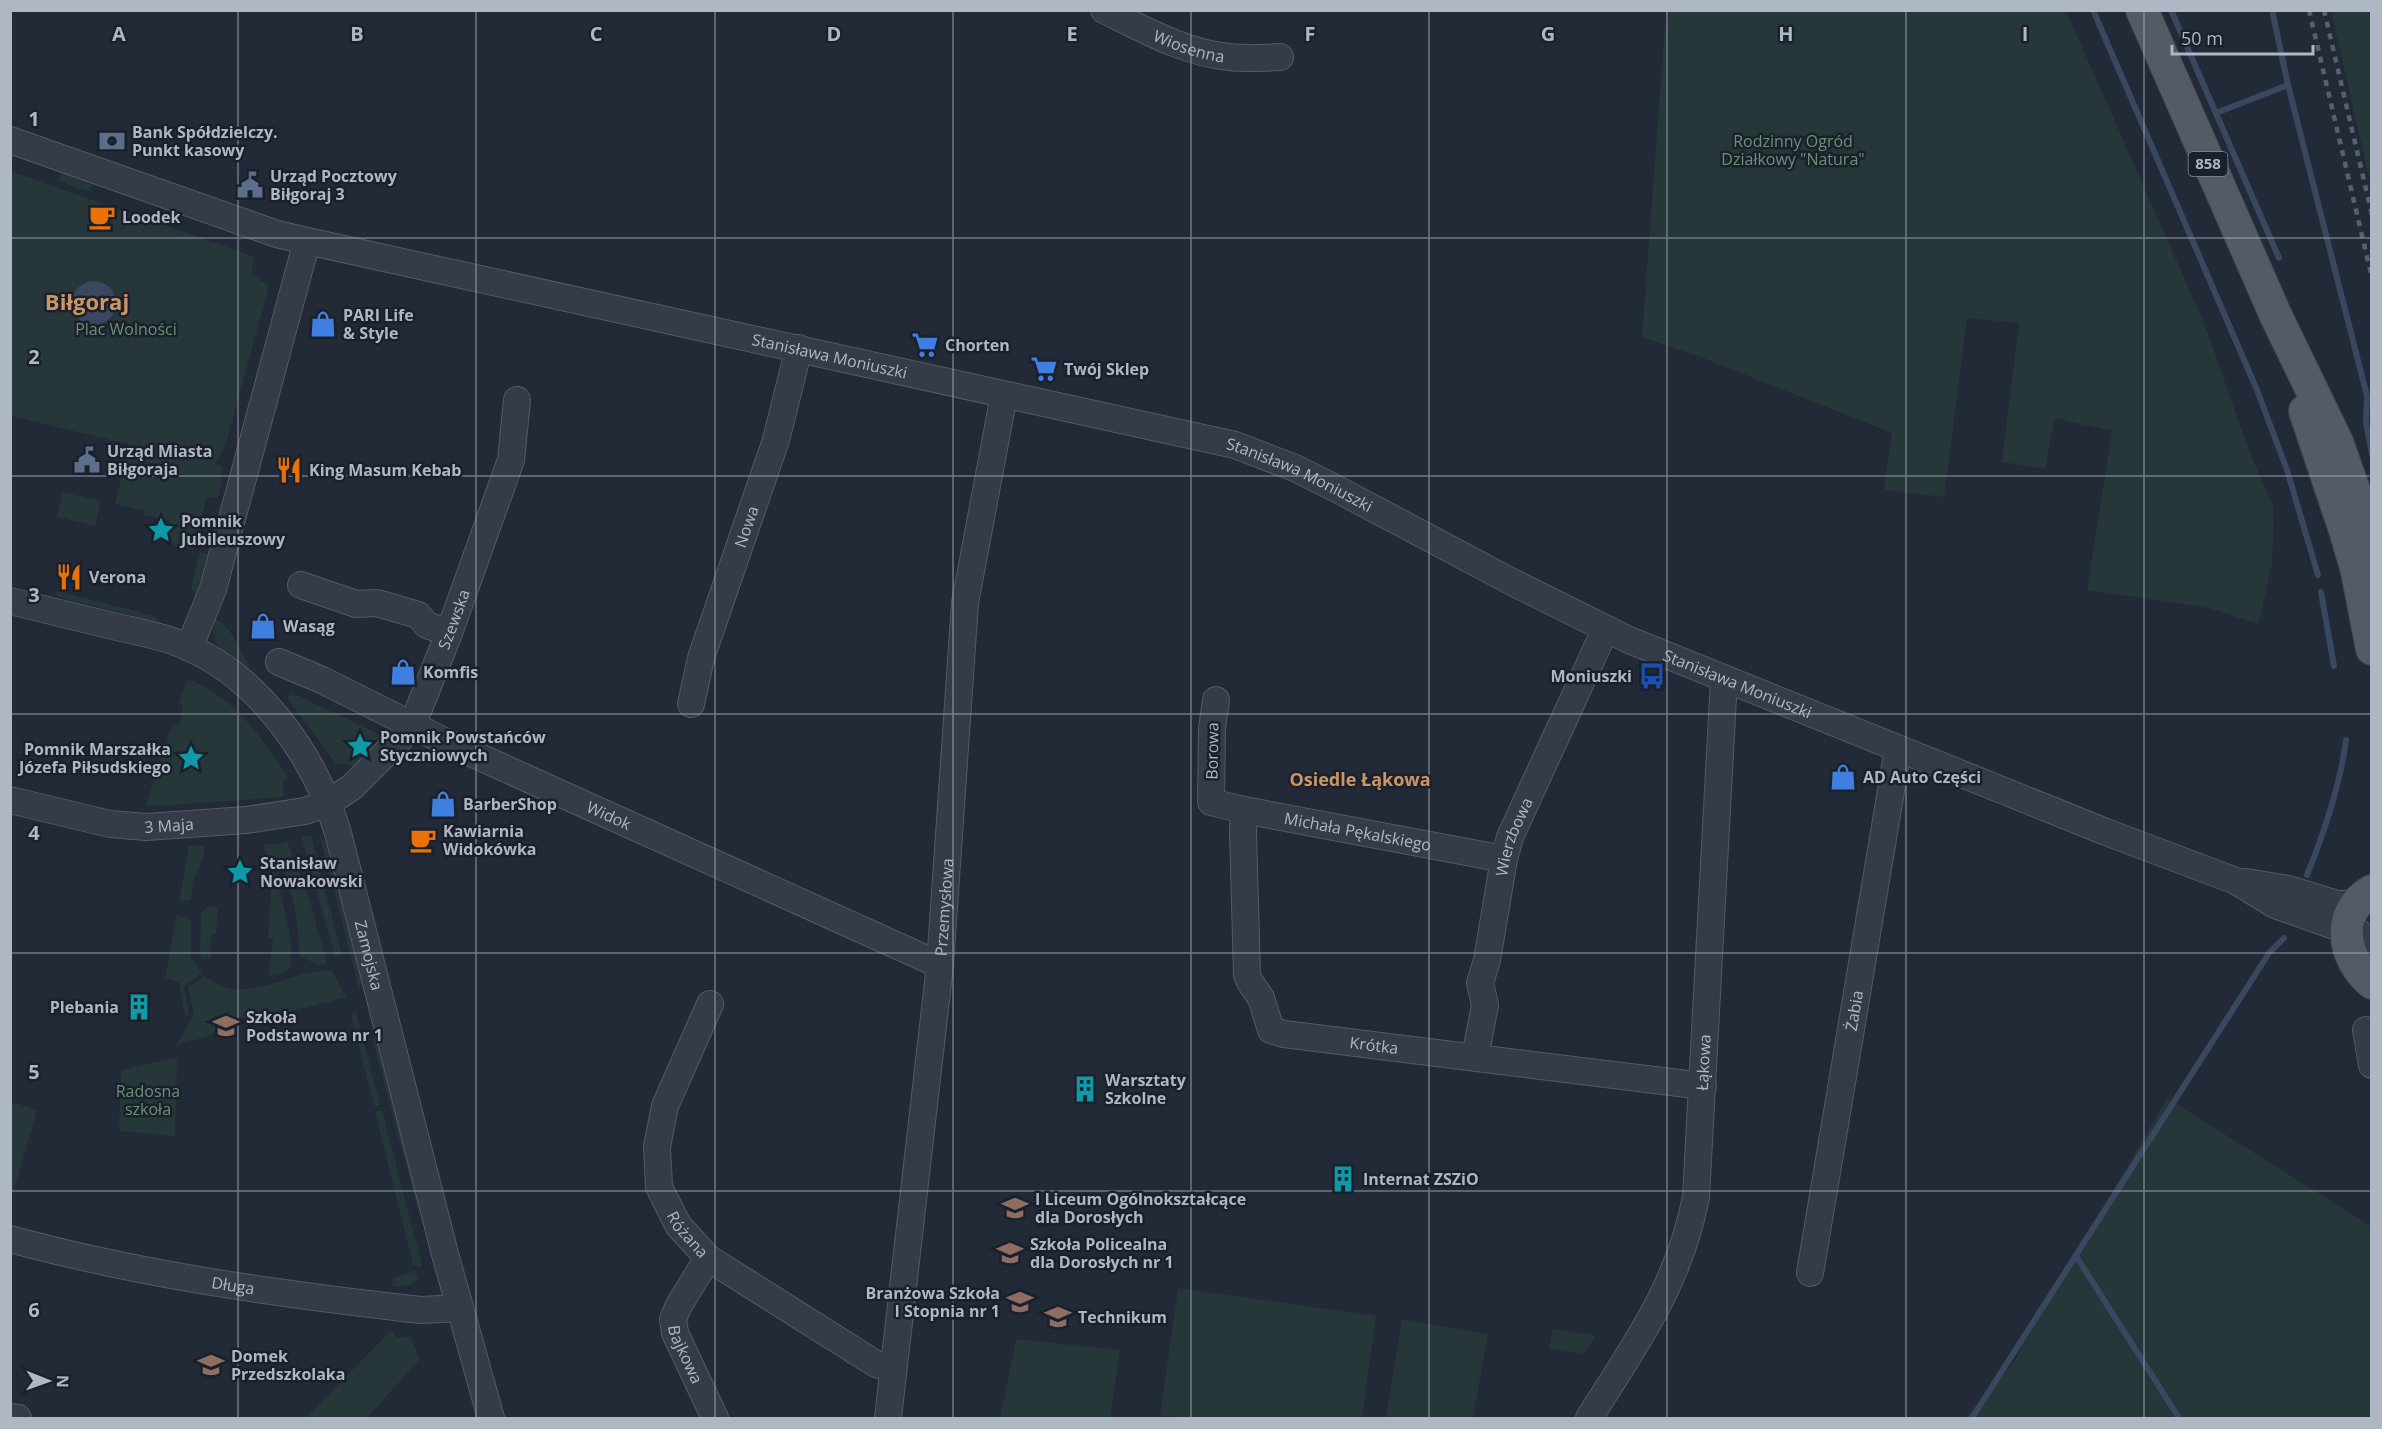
<svg xmlns="http://www.w3.org/2000/svg" width="2382" height="1429" viewBox="0 0 2382 1429" font-family="'Open Sans',sans-serif">
<rect width="100%" height="100%" fill="#222a37"/>
<path fill="#253739" d="M1666,11H2066L2204,323L2251,456L2274,508L2272,565L2258,624L2210,608L2087,590L2112,431L2055,418L2045,469L2002,462L2019,323L1967,318L1944,497L1884,490L1892,433L1703,358L1642,337Z
M2331,11H2371V185Z
M62,170L74,173L92,185L90,189L86,191L59,181Z
M10,171L255,257L251,274L269,286L225,447L215,464L223,468L220,478L222,482L218,498L207,497L193,550L165,543L170,521L143,515L144,511L115,504L129,444L11,416Z
M63,492L101,501L95,526L57,517Z
M200,552L211,555V566L196,595L191,588Z
M53,590L155,616L158,622L58,597Z
M215,617L229,630L249,665V672C226,653 209,650 215,617Z
M187,679C232,694 263,739 288,777L283,781L284,794L282,797L173,805H146L155,777L161,776L163,769L158,767L161,757L166,758L169,749L165,747L172,724L179,726L183,705L179,704Z
M290,692L383,736L353,767L346,764L337,765L288,699Z
M319,833L326,846L362,982L359,988Z
M301,835L310,836L312,839L342,955L335,957Z
M287,841L310,901L327,963L318,965L300,956C298,926 294,890 280,863L269,859L263,844H279Z
M189,846H205L203,859L193,882L191,900L179,902Z
M272,871L275,873C280,890 297,952 290,967C287,974 275,974 268,976L273,938L268,937Z
M206,907H218L216,934H211L210,959L201,958L200,952L201,913Z
M177,915L191,921V958L202,973L184,986L189,1015L185,1016L179,982L165,978Z
M319,971H332L346,997L262,1019L216,1016V1031L208,1036L176,1045L194,1015L188,987L205,976C240,1006 282,976 319,971Z
M356,1012L380,1105L374,1106L352,1020V1015Z
M377,1037L414,1183L421,1222L374,1044V1038Z
M177,1057L175,1136L119,1131L121,1070Z
M2167,1098L2371,1226V1418H1965L2013,1363Z
M11,1102L37,1110L13,1194L10,1193Z
M382,1110L422,1265V1267L413,1265L375,1112Z
M415,1271L418,1279L408,1286H392L393,1278Z
M1178,1288L1376,1316L1362,1418H1186L1160,1415Z
M1402,1319L1488,1334L1473,1418H1386Z
M1553,1329L1595,1335L1585,1354L1549,1349Z
M391,1330L396,1338L410,1336L420,1359L367,1418H306Z
M1016,1339L1120,1350L1110,1418H1000Z"/>
<path fill="#39475f" d="M72 303a22 22 0 1 1 44 0a22 22 0 1 1-44 0Z"/>
<g fill="none" stroke-linecap="round" stroke-linejoin="round">
<path stroke="#39475f" stroke-width="6" d="M2093,10L2257,390L2287,470L2318,575
M2171,10L2279,258
M2272,10L2288,85L2367,396L2366,423L2372,455
M2216,113L2288,85
M2321,592L2334,666
M2307,875C2324,833 2340,786 2346,740
M2076,1256L2179,1418
M1972,1418L2269,953L2284,938"/>
<g stroke="#535a65" stroke-width="28">
<g id="minor">
<path id="s1" d="M1104,10C1143,29 1185,53 1229,57C1246,59 1263,58 1280,57"/>
<path id="s2" d="M10,140L277,234L307,241L1235,445L1295,468L1335,488L1514,583L1629,640L2106,832L2236,881L2275,905L2346,930L2358,932L2365,942"/>
<path d="M301,585L356,604L377,603L418,615L427,625L449,633"/>
<path id="s3" d="M10,601C46,610 81,618 117,627C139,632 162,636 183,645C259,676 315,756 338,833L445,1254L491,1418"/>
<path d="M189,648L213,589L307,241"/>
<path id="s4" d="M279,662L322,680L442,740L940,965"/>
<path id="s5" d="M1216,700L1212,728L1211,802L1244,810L1504,859"/>
<path id="s6" d="M691,704L701,658L776,440L799,348"/>
<path id="s7" d="M10,800L110,824L146,827L246,820L305,811L328,803L352,787L399,740L412,725L418,711L449,633L511,460L517,400"/>
<path id="s8" d="M1244,810L1243,832L1247,975L1250,982L1261,998L1271,1030L1284,1034L1703,1086"/>
<path d="M2246,882L2288,889L2337,904H2357"/>
<path id="s9" d="M710,1004L665,1106L657,1147L659,1187L678,1225L708,1258L876,1364L893,1368"/>
<path d="M2366,1030L2372,1065"/>
<path id="s10" d="M1475,1057L1485,1005L1480,983L1487,960L1504,859L1510,837L1605,630"/>
<path id="s11" d="M10,1239C138,1274 272,1293 403,1308L421,1310L460,1308"/>
<path id="s12" d="M708,1258L679,1305L673,1319L675,1333L715,1418"/>
<path id="s13" d="M1810,1273L1898,749"/>
<path d="M10,1417L18,1418"/>
<path id="s14" d="M888,1418L940,965L965,603L1004,395"/>
<path id="s15" d="M1589,1418C1635,1345 1679,1285 1696,1197L1724,679"/>
</g>
</g>
<g stroke="#3f4551" stroke-width="34">
<path id="major" d="M2142,10L2276,316L2337,442L2372,541
M2305,411L2345,530L2357,571L2372,649
M2372,891C2334,912 2343,959 2372,983"/>
</g>
<use href="#minor" stroke="#363c47" stroke-width="26"/>
<use href="#major" stroke="#545b67" stroke-width="32"/>
<path stroke="#58606e" stroke-width="4.5" stroke-dasharray="6 6" stroke-linecap="butt" d="M2309,10L2372,278
M2324,10L2372,215"/>
</g>
<path fill="none" stroke="#b0b7c4" stroke-width="1.5" stroke-opacity="0.55" d="M238,10V1418M476,10V1418M715,10V1418M953,10V1418M1191,10V1418M1429,10V1418M1667,10V1418M1906,10V1418M2144,10V1418M10,238H2372M10,476H2372M10,714H2372M10,953H2372M10,1191H2372"/>
<defs>
<g id="bank-bare" transform="scale(2.07)"><path d="M-6-4H6V4H-6ZM0-2.3a2.3 2.3 0 1 0 0 4.6a2.3 2.3 0 1 0 0-4.6Z" fill="#5c6f8a" stroke="#1b212c" stroke-width="2.5" paint-order="stroke"/></g>
<g id="civic-bare" transform="scale(2.07)"><path d="M-.6-6.5H3V-4.5H.6V-3L4-1V1h2V6H-6V1h2V-1L-.6-3ZM-1.2 2.5V6h2.4V2.5Z" fill="#5c6f8a" stroke="#1b212c" stroke-width="2.5" paint-order="stroke"/></g>
<g id="cafe-bare" transform="scale(2.07)"><path d="M-5.5-4.5H6V0H3Q3 3.5 0 3.5H-2.5Q-5.5 3.5-5.5 0ZM3-3.2v2h1.7v-2ZM-6 4.5H4V6H-6Z" fill="#e8710a" stroke="#1b212c" stroke-width="2.5" paint-order="stroke"/></g>
<g id="shop-bare" transform="scale(2.07)"><path d="M-5-2.5h2.3a2.7 3.5 0 0 1 5.4 0H5L5.5 6h-11ZM-1.5-2.5h3a1.5 2.3 0 0 0-3 0Z" fill="#3f7fe0" stroke="#1b212c" stroke-width="2.5" paint-order="stroke"/></g>
<g id="supermarket-bare" transform="scale(2.07)"><path d="M-6-5.5h2.5l.6 2H6L4.5 2H-2.5L-4.4-4H-6ZM-1.5 3.2a1.3 1.3 0 1 0 .1 0ZM3 3.2a1.3 1.3 0 1 0 .1 0Z" fill="#3f7fe0" stroke="#1b212c" stroke-width="2.5" paint-order="stroke"/></g>
<g id="restaurant-bare" transform="scale(2.07)"><path d="M-5-6h1v4h1v-4h1v4h1v-4h1v5L-1.5 .5V6h-2V.5L-5-1ZM5-6V6H3V1.5H1.5Q1.5-4 5-6Z" fill="#e8710a" stroke="#1b212c" stroke-width="2.5" paint-order="stroke"/></g>
<g id="sight-bare" transform="scale(2.07)"><path d="M0-6L1.8-2.2L6-1.7L2.9 1.2L3.7 5.4L0 3.3L-3.7 5.4L-2.9 1.2L-6-1.7L-1.8-2.2Z" fill="#0f9aa8" stroke="#1b212c" stroke-width="2.5" paint-order="stroke"/></g>
<g id="bus-bare" transform="scale(2.07)"><path d="M-5-6H5V4H4V6H2V4H-2V6H-4V4H-5ZM-3.5-4V0h7V-4ZM-3.5 1.2v1.5H-2V1.2ZM2 1.2v1.5H3.5V1.2Z" fill="#1a4fb4" stroke="#1b212c" stroke-width="2.5" paint-order="stroke"/></g>
<g id="building-bare" transform="scale(2.07)"><path d="M-4-6H4V6H1V3H-1V6H-4ZM-2.5-4.3h1.7v1.8h-1.7ZM.8-4.3h1.7v1.8H.8ZM-2.5-1h1.7V.8h-1.7ZM.8-1h1.7V.8H.8Z" fill="#0f9aa8" stroke="#1b212c" stroke-width="2.5" paint-order="stroke"/></g>
<g id="school-bare" transform="scale(2.07)"><path d="M0-5L7-2L0 1L-7-2ZM-4 1L0 2.5L4 1V4Q0 6-4 4Z" fill="#8d6e63" stroke="#1b212c" stroke-width="2.5" paint-order="stroke"/></g>
<g id="university-bare" transform="scale(2.07)"><path d="M0-5L7-2L0 1L-7-2ZM-4 1L0 2.5L4 1V4Q0 6-4 4Z" fill="#8d6e63" stroke="#1b212c" stroke-width="2.5" paint-order="stroke"/></g>
</defs>
<g fill-rule="evenodd">
<use href="#bank-bare" x="112" y="141"/>
<use href="#civic-bare" x="250" y="185"/>
<use href="#cafe-bare" x="102" y="217"/>
<use href="#shop-bare" x="323" y="324"/>
<use href="#supermarket-bare" x="925" y="345"/>
<use href="#supermarket-bare" x="1044" y="369"/>
<use href="#civic-bare" x="87" y="460"/>
<use href="#restaurant-bare" x="289" y="470"/>
<use href="#sight-bare" x="161" y="530"/>
<use href="#restaurant-bare" x="69" y="577"/>
<use href="#shop-bare" x="263" y="626"/>
<use href="#shop-bare" x="403" y="672"/>
<use href="#bus-bare" x="1652" y="676"/>
<use href="#sight-bare" x="360" y="746"/>
<use href="#sight-bare" x="191" y="758"/>
<use href="#shop-bare" x="1843" y="777"/>
<use href="#shop-bare" x="443" y="804"/>
<use href="#cafe-bare" x="423" y="840"/>
<use href="#sight-bare" x="240" y="872"/>
<use href="#building-bare" x="139" y="1007"/>
<use href="#school-bare" x="226" y="1026"/>
<use href="#building-bare" x="1085" y="1089"/>
<use href="#building-bare" x="1343" y="1179"/>
<use href="#school-bare" x="1015" y="1208"/>
<use href="#university-bare" x="1010" y="1253"/>
<use href="#school-bare" x="1020" y="1302"/>
<use href="#school-bare" x="1058" y="1317"/>
<use href="#school-bare" x="211" y="1365"/>
</g>
<g text-anchor="middle" stroke-width="5" stroke-linejoin="round" paint-order="stroke">
<rect fill="#1b212c" stroke="#838a96" stroke-width="1.5" x="2188.5" y="152" width="39" height="24" rx="4.5"/>
<g font-size="15" font-weight="bold" fill="#b0b7c4">
<text x="2208" y="169">858</text>
</g>
<g font-size="16" fill="#b0b7c4" stroke="#1b212c">
<text dy="6" stroke="none"><textPath href="#s1" startOffset="93">Wiosenna</textPath></text>
<text dy="6" stroke="none"><textPath href="#s2" startOffset="849">Stanisława Moniuszki</textPath></text>
<text dy="6" stroke="none"><textPath href="#s2" startOffset="1335">Stanisława Moniuszki</textPath></text>
<text dy="6" stroke="none"><textPath href="#s6" startOffset="186">Nowa</textPath></text>
<text dy="6" stroke="none"><textPath href="#s7" startOffset="552">Szewska</textPath></text>
<text dy="6" stroke="none"><textPath href="#s2" startOffset="1821">Stanisława Moniuszki</textPath></text>
<text transform="translate(1212 751) rotate(-89)" y="6">Borowa</text>
<text dy="6" stroke="none"><textPath href="#s4" startOffset="364">Widok</textPath></text>
<text dy="6" stroke="none"><textPath href="#s7" startOffset="162">3 Maja</textPath></text>
<text dy="6" stroke="none"><textPath href="#s5" startOffset="252">Michała Pękalskiego</textPath></text>
<text dy="6" stroke="none"><textPath href="#s10" startOffset="226">Wierzbowa</textPath></text>
<text dy="6" stroke="none"><textPath href="#s14" startOffset="514">Przemysłowa</textPath></text>
<text dy="6" stroke="none"><textPath href="#s3" startOffset="556">Zamojska</textPath></text>
<text dy="6" stroke="none"><textPath href="#s13" startOffset="266">Żabia</textPath></text>
<text dy="6" stroke="none"><textPath href="#s8" startOffset="330">Krótka</textPath></text>
<text dy="6" stroke="none"><textPath href="#s15" startOffset="382">Łąkowa</textPath></text>
<text dy="6" stroke="none"><textPath href="#s9" startOffset="249">Różana</textPath></text>
<text dy="6" stroke="none"><textPath href="#s11" startOffset="228">Długa</textPath></text>
<text dy="6" stroke="none"><textPath href="#s12" startOffset="108">Bajkowa</textPath></text>
</g>
<g font-size="16" font-weight="bold" fill="#b0b7c4" stroke="#1b212c" text-anchor="start">
<text x="132" y="138">Bank Spółdzielczy.<tspan x="132" dy="18">Punkt kasowy</tspan></text>
<text x="270" y="182">Urząd Pocztowy<tspan x="270" dy="18">Biłgoraj 3</tspan></text>
<text x="122" y="223">Loodek</text>
<text x="343" y="321">PARI Life<tspan x="343" dy="18">&amp; Style</tspan></text>
<text x="945" y="351">Chorten</text>
<text x="1064" y="375">Twój Sklep</text>
<text x="107" y="457">Urząd Miasta<tspan x="107" dy="18">Biłgoraja</tspan></text>
<text x="309" y="476">King Masum Kebab</text>
<text x="181" y="527">Pomnik<tspan x="181" dy="18">Jubileuszowy</tspan></text>
<text x="89" y="583">Verona</text>
<text x="283" y="632">Wasąg</text>
<text x="423" y="678">Komfis</text>
<text x="1632" y="682" text-anchor="end">Moniuszki</text>
<text x="380" y="743">Pomnik Powstańców<tspan x="380" dy="18">Styczniowych</tspan></text>
<text x="171" y="755" text-anchor="end">Pomnik Marszałka<tspan x="171" dy="18">Józefa Piłsudskiego</tspan></text>
<text x="1863" y="783">AD Auto Części</text>
<text x="463" y="810">BarberShop</text>
<text x="443" y="837">Kawiarnia<tspan x="443" dy="18">Widokówka</tspan></text>
<text x="260" y="869">Stanisław<tspan x="260" dy="18">Nowakowski</tspan></text>
<text x="119" y="1013" text-anchor="end">Plebania</text>
<text x="246" y="1023">Szkoła<tspan x="246" dy="18">Podstawowa nr 1</tspan></text>
<text x="1105" y="1086">Warsztaty<tspan x="1105" dy="18">Szkolne</tspan></text>
<text x="1363" y="1185">Internat ZSZiO</text>
<text x="1035" y="1205">I Liceum Ogólnokształcące<tspan x="1035" dy="18">dla Dorosłych</tspan></text>
<text x="1030" y="1250">Szkoła Policealna<tspan x="1030" dy="18">dla Dorosłych nr 1</tspan></text>
<text x="1000" y="1299" text-anchor="end">Branżowa Szkoła<tspan x="1000" dy="18">I Stopnia nr 1</tspan></text>
<text x="1078" y="1323">Technikum</text>
<text x="231" y="1362">Domek<tspan x="231" dy="18">Przedszkolaka</tspan></text>
</g>
<g font-size="16" fill="#699274" stroke="#1b212c">
<text x="1793" y="147">Rodzinny Ogród<tspan x="1793" dy="18">Działkowy "Natura"</tspan></text>
<text x="126" y="335">Plac Wolności</text>
<text x="148" y="1097">Radosna<tspan x="148" dy="18">szkoła</tspan></text>
</g>
<g font-size="18" font-weight="bold" fill="#cb9564" stroke="#1b212c">
<text x="1360" y="786">Osiedle Łąkowa</text>
</g>
<g font-size="22" font-weight="bold" fill="#cb9564" stroke="#1b212c">
<text x="87" y="310">Biłgoraj</text>
</g>
</g>
<g font-size="20" text-anchor="middle" font-weight="bold" fill="#b0b7c4" stroke="#1b212c" stroke-width="5" stroke-linejoin="round" paint-order="stroke">
<text x="119" y="41">A</text>
<text x="357" y="41">B</text>
<text x="596" y="41">C</text>
<text x="834" y="41">D</text>
<text x="1072" y="41">E</text>
<text x="1310" y="41">F</text>
<text x="1548" y="41">G</text>
<text x="1786" y="41">H</text>
<text x="2025" y="41">I</text>
<text x="34" y="126">1</text>
<text x="34" y="364">2</text>
<text x="34" y="602">3</text>
<text x="34" y="840">4</text>
<text x="34" y="1079">5</text>
<text x="34" y="1317">6</text>
</g>
<rect width="2382" height="1429" fill="none" stroke="#b0b7c4" stroke-width="24"/>
<g transform="translate(48 1381) rotate(91)" stroke="#1b212c" stroke-width="4.5" paint-order="stroke">
<path d="M0-4.5L10 22L0 15L-10 22Z" fill="#b0b7c4"/>
<text y="-9" font-size="16" font-weight="bold" text-anchor="middle" fill="#b0b7c4">N</text>
</g>
<path d="M2172 45v9h141v-9" fill="none" stroke="#b0b7c4" stroke-width="3"/>
<text x="2181" y="45" font-size="18" fill="#b0b7c4" stroke="#1b212c" stroke-width="4.5" paint-order="stroke">50 m</text>
</svg>
